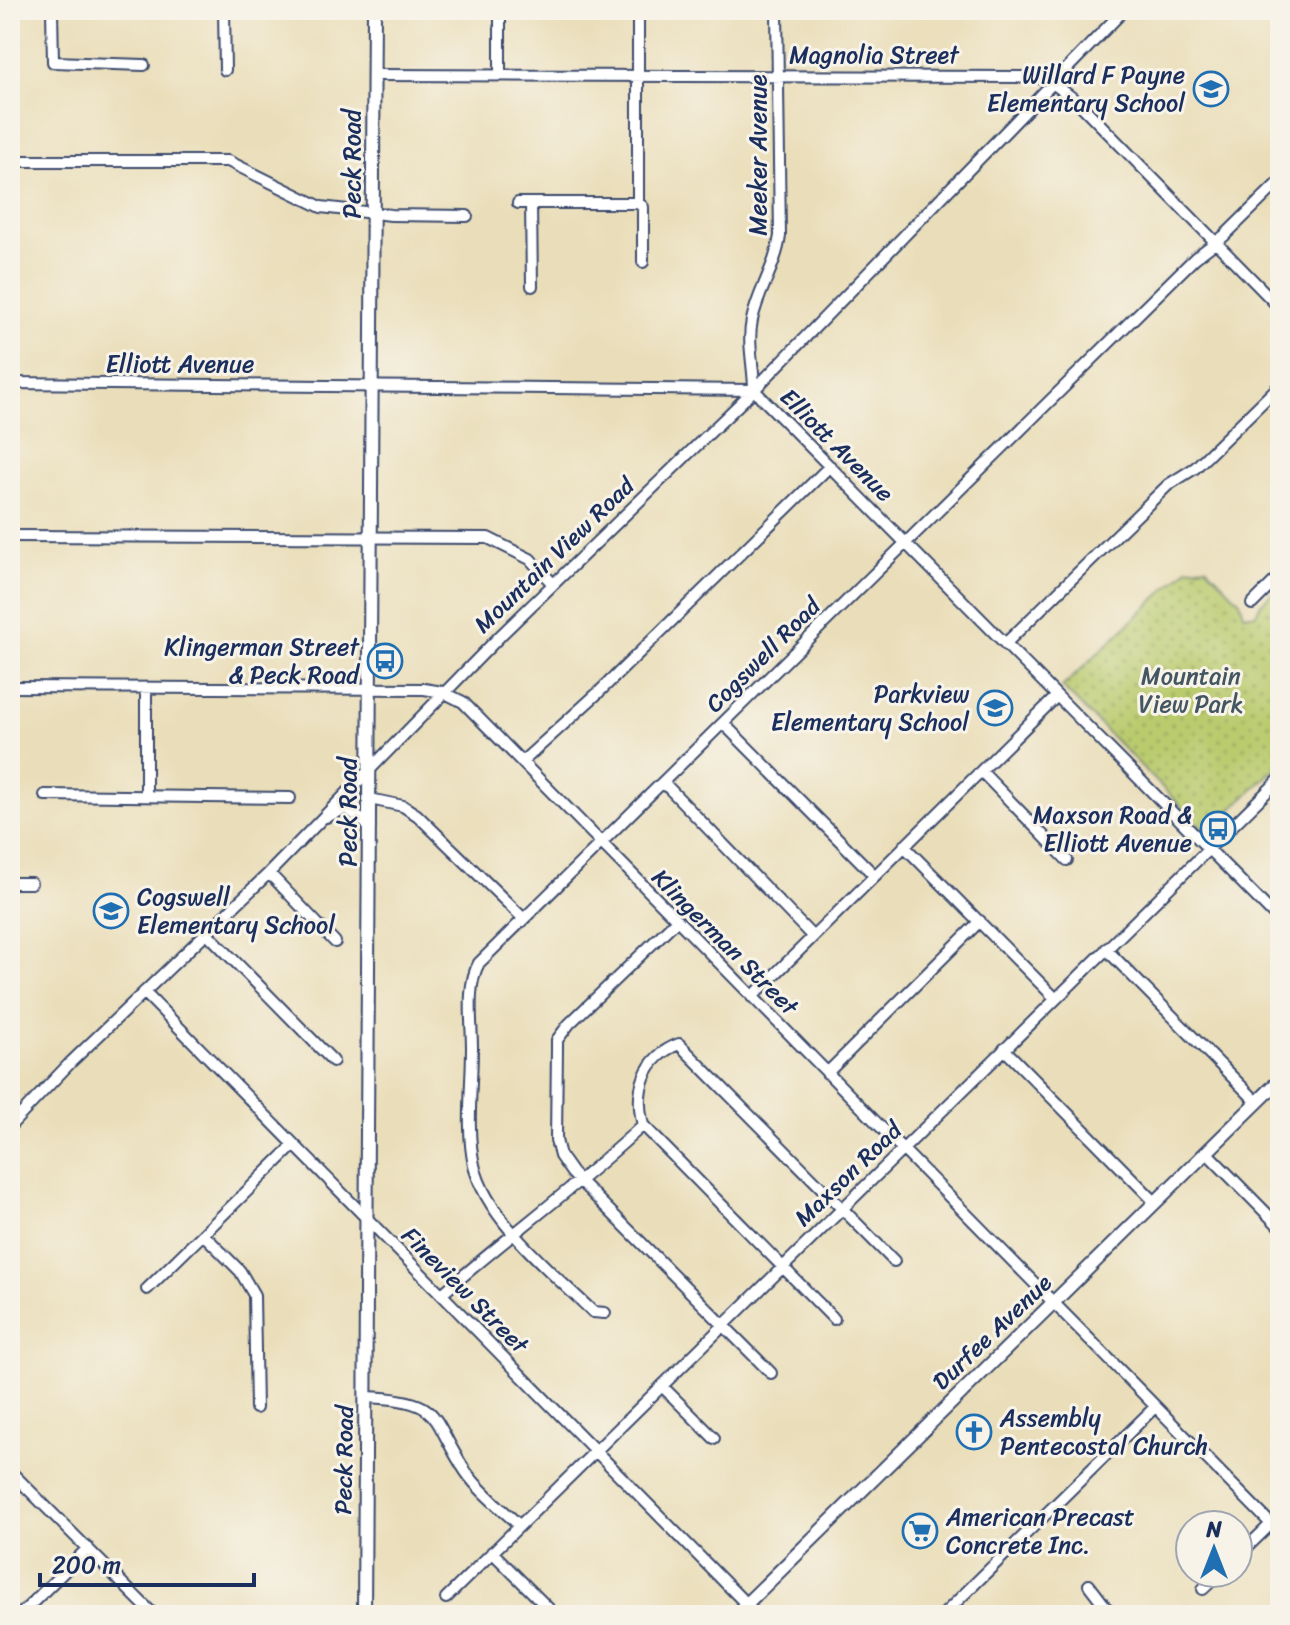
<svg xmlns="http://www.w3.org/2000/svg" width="1290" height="1625" viewBox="0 0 1290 1625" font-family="Sriracha,sans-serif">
<defs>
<pattern id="park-dots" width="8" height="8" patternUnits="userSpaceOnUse" patternTransform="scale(2)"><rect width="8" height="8" fill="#bacb6e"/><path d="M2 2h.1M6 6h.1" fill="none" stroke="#96a55e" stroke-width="1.8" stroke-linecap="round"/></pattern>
</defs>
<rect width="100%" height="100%" fill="#f7f3e8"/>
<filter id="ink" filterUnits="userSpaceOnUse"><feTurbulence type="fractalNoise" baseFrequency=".0125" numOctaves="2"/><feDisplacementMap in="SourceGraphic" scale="16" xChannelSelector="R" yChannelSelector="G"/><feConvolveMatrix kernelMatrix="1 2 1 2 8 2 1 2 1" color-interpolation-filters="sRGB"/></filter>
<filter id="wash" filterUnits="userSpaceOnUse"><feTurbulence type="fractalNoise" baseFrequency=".006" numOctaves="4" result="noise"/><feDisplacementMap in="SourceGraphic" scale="32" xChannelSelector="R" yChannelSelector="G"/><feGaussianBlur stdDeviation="1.8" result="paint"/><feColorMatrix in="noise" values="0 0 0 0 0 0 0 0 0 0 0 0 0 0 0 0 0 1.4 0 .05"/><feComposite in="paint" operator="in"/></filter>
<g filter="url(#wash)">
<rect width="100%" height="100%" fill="#eadeba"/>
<path fill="url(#park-dots)" stroke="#6a7d66" stroke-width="2" d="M1206,566L1240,601L1244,614H1256L1261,603L1280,587V764L1207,832L1062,687L1188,568Z"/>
</g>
<g filter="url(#ink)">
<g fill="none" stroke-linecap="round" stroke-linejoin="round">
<g stroke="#3a496c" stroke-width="14">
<path id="minor" d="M52,10L53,62L144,65
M224,10L225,70
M638,10V203L643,207V262
M374,75L1037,77L1054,84L1079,103L1280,308
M500,75V10
M10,161H228L321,207L391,215L467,216
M518,203H638
M531,203L532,286
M10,383L754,390L1280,921
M754,390C754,366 747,344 752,320C758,291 776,266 780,236L777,10
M10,536L488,538L530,559L553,584
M1252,604L1280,576
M1006,643L1168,485L1195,468L1280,385
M10,687L424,689L443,692L463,702L1280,1533
M723,723L874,875
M522,762L599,692L830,466
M981,771L1067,860
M663,782L812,936
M45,795L290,798
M146,795V688
M370,799L403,806L417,815L523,918
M326,817L347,808L370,827
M904,846L1056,999
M269,873L335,942
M10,883H31
M676,921L569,1024L557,1040V1048L556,1140L560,1156L572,1173L771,1373
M207,933L333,1061
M1106,949L1257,1102
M144,992L757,1615
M752,997L1057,696
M1004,1049L1155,1202
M827,1073L980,921
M643,1125L834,1319
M10,1126L71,1062L269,873L502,634L754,390L1124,10
M1207,1153L1280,1227
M204,1235L240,1271L254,1295L256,1408
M147,1289L293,1146
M442,1294C508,1236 579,1185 643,1125C634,1091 644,1057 679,1044L894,1261
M605,1313L593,1312C554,1274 486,1220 474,1165C466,1129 472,1086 472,1048C472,1022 466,986 479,963L1195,258L1224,236L1280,181
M662,1386L714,1438
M366,1397C446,1400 429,1417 466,1472C480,1492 501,1508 519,1525
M10,1471L154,1615
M492,1552L555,1615
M1238,1556L1271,1524
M1089,1585L1112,1615
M1203,1589L1220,1573
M446,1598L1280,779
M20,1615L88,1548
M943,1615L1155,1407"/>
</g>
<g stroke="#3a496c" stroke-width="16">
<path id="major" d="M364,1615L374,10
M735,1615L1280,1080"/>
</g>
<use href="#minor" stroke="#fff" stroke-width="10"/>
<use href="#major" stroke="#fff" stroke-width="12"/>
</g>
</g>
<defs>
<g id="school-ring" transform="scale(1.8)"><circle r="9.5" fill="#f7f3e8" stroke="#1f6fb2" stroke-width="1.5"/><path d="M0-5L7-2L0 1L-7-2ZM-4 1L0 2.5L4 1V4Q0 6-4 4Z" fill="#1f6fb2"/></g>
<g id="bus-ring" transform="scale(1.8)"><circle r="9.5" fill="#f7f3e8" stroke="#1f6fb2" stroke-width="1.5"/><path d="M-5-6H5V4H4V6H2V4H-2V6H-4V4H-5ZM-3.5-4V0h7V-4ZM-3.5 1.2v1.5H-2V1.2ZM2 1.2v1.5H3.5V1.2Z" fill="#1f6fb2"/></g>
<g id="church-ring" transform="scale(1.8)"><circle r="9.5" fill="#f7f3e8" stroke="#1f6fb2" stroke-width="1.5"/><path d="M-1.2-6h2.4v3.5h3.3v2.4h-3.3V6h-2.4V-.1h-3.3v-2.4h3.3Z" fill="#1f6fb2"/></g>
<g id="supermarket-ring" transform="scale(1.8)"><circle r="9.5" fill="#f7f3e8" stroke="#1f6fb2" stroke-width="1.5"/><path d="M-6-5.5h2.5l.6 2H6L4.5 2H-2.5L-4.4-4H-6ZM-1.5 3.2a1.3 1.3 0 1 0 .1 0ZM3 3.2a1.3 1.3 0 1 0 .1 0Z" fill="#1f6fb2"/></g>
</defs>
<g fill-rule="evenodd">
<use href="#school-ring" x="1211" y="89"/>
<use href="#bus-ring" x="385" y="661"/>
<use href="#school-ring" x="995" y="708"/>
<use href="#bus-ring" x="1218" y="829"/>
<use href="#school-ring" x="111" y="911"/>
<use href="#church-ring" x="974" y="1432"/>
<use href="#supermarket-ring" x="920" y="1531"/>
</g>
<g text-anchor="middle" stroke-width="6" stroke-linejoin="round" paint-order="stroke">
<g font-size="24" fill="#1b2f5e" stroke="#f7f3e8">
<text x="874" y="63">Magnolia Street</text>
<text transform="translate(758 155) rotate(-90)" y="8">Meeker Avenue</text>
<text transform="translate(352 164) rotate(-90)" y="8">Peck Road</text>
<text x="180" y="372">Elliott Avenue</text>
<text transform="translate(837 445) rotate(45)" y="8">Elliott Avenue</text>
<text transform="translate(554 555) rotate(-44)" y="8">Mountain View Road</text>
<text transform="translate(763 655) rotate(-45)" y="8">Cogswell Road</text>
<text transform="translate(348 812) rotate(-90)" y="8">Peck Road</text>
<text transform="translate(725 942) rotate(45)" y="8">Klingerman Street</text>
<text transform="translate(848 1174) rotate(-44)" y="8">Maxson Road</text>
<text transform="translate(465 1290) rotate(45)" y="8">Fineview Street</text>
<text transform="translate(992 1332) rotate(-44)" y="8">Durfee Avenue</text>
<text transform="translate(344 1460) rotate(-89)" y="8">Peck Road</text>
</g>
<g font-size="24" fill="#1b2f5e" stroke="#f7f3e8" text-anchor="end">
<text x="1185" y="83">Willard F Payne<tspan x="1185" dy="28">Elementary School</tspan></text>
<text x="359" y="655">Klingerman Street<tspan x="359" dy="28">&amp; Peck Road</tspan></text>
<text x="969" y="702">Parkview<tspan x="969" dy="28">Elementary School</tspan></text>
<text x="1192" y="823">Maxson Road &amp;<tspan x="1192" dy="28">Elliott Avenue</tspan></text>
<text x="137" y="905" text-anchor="start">Cogswell<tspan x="137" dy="28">Elementary School</tspan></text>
<text x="1000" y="1426" text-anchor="start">Assembly<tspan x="1000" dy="28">Pentecostal Church</tspan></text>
<text x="946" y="1525" text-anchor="start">American Precast<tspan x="946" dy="28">Concrete Inc.</tspan></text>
</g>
<g font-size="24" fill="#435662" stroke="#f7f3e8">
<text x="1191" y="684">Mountain<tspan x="1191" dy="28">View Park</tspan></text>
</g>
</g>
<rect width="1290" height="1625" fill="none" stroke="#f7f3e8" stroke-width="40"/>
<g transform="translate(1214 1549)"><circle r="38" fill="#f7f3e8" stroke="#9fa5b1" stroke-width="2"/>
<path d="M0-6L14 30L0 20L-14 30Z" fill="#1f6fb2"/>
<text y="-12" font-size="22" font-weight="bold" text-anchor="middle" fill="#1b2f5e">N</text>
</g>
<path d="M40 1573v12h214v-12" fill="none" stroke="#1b2f5e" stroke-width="4"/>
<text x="52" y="1573" font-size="24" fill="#1b2f5e" stroke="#f7f3e8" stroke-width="6" paint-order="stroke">200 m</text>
</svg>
